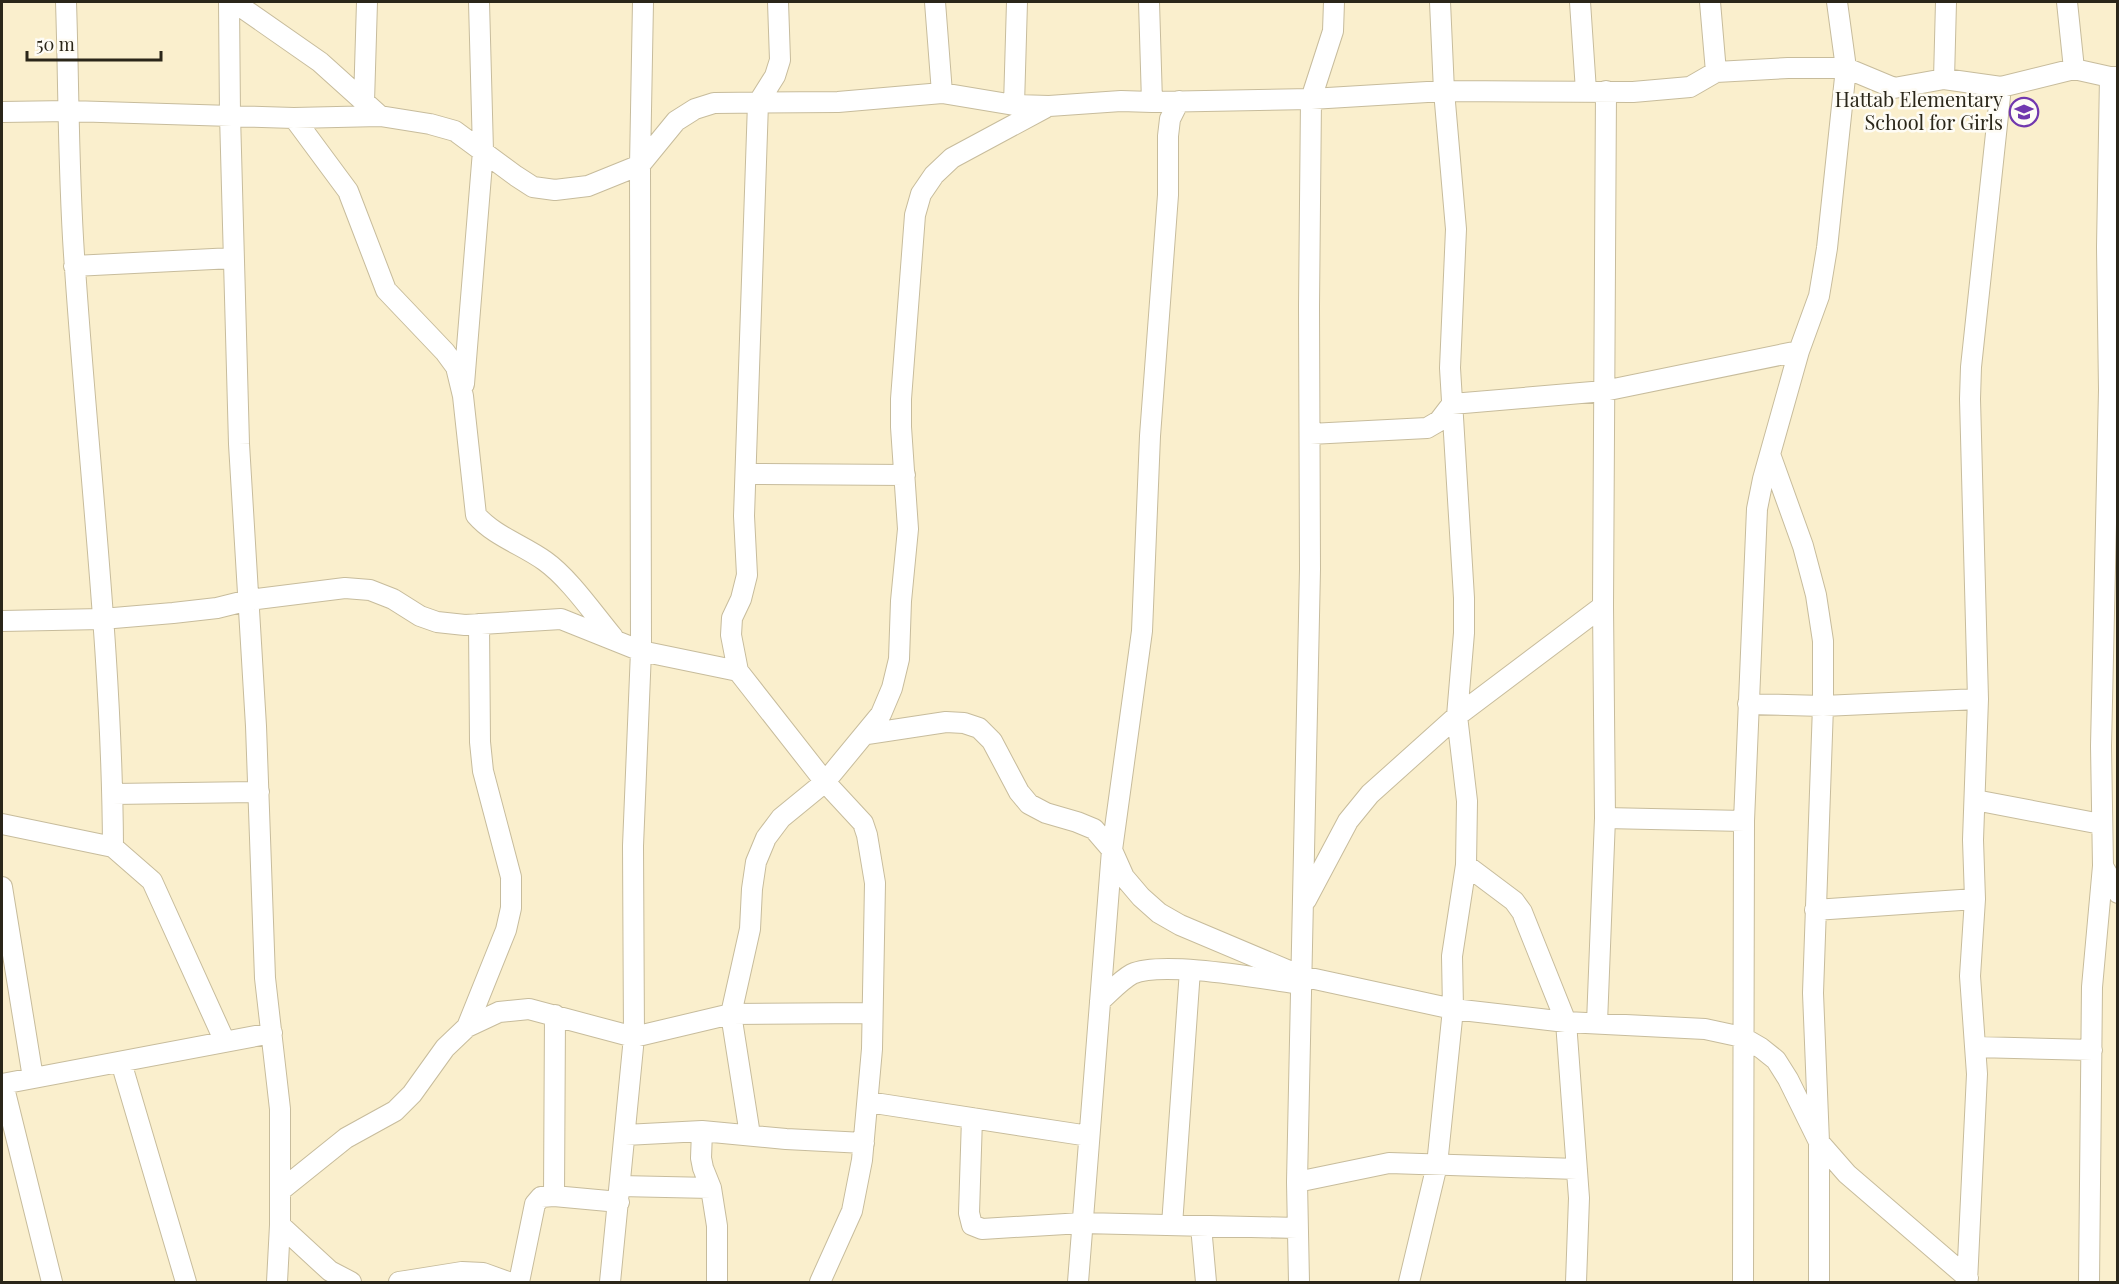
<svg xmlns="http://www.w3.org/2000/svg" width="2119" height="1284" viewBox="0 0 2119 1284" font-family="'Playfair Display',serif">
<rect width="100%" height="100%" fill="#faefcd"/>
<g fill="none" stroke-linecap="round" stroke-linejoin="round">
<g stroke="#c7bc9c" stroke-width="22">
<path id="minor" d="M66,2C69,90 68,180 75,268C88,461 112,654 113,847
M229,2L230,115L239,444L256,726L265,978L280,1109V1225L277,1282
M234,2L320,62L380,116
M778,2L780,60L775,76L758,103L744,516L747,575L741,599L732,618L731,635L738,671L825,782L863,823L867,835L875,883L872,1049L862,1160L852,1211L820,1282
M935,2L942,93
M1149,2L1152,102
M1580,2L1586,91
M1710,2L1716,72
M2067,2L2074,69
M1944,79L1946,2
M364,102L367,2
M1014,105L1017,2
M2,112L69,111L294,118L380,116L430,124L455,131L516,176L533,187L555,190L588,186L640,165L676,121L695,109L714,103L838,102L942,93L1014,105L1049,106L1121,101L1152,102L1311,99L1444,91L1633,92L1690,87L1716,72L1788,68H1846L1894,88L1944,79L2001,87L2074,69L2110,77H2118
M294,118L348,191L386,290L445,352L456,367L463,396L476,515C494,536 523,545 545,561C569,578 593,613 613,637
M74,266L233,258
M464,384L483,151L479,2
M1310,434L1427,428L1439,421L1452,404L1604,391L1799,351
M1771,457L1803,546L1816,595L1823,641V706L1813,993L1819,1142V1282
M746,474L905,475
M2,621L102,619L173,613L217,608L249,600L345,588L370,590L393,599L420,616L437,622L465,625L561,619L641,651L738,671
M1748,704L1823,706L1978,699
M867,734L946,722L964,723L979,728L992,741L1019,792L1029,804L1046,813L1077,822L1094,829L1112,850L1124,877L1141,897L1159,913L1180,925L1301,976L1453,1009L1566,1022L1705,1029L1742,1037L1761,1048L1776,1060L1788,1079L1819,1142L1847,1174L1968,1278
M113,794L259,792
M1975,800L2101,824
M1605,818L1744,821
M2,824L113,847L152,881L225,1042
M1466,865L1514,901L1522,912L1566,1022L1579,1198L1576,1282
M2103,866L2118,893
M2,887L33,1078
M1306,900L1348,821L1370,794L1457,716L1603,606
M1815,910L1975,899
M1100,1001C1110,992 1121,980 1132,974C1162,960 1264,979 1301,984
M1597,1023L1605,818L1603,606L1606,91
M467,1027L506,930L511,908V877L483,771L480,742L479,624
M1975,1047L2092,1050
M121,1062L186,1282
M2,1084L272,1033
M3,1084L52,1282
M868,1102L1089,1136
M972,1118L969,1213L972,1225L982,1229L1082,1223L1297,1228
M702,1131L701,1158L703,1168L711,1188L717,1226V1282
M625,1135L702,1131L786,1139L864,1143
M750,1135L731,1014L750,929L752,889L756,862L766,838L781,818L825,782L881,714L892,688L899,659L901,601L908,529L901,427V399L915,215L921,194L934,175L952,158L1045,108
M1297,1182L1389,1163L1577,1169
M620,1186L711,1188
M280,1191L346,1138L395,1111L412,1094L445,1048L467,1027L499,1012L529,1009L634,1037L731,1014L872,1013
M554,1196L555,1015
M280,1225L330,1271L351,1282
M1172,1225L1190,970
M1201,1226L1206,1282
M399,1282L462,1272L483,1273L508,1282
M519,1282L535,1204L541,1197L554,1196L619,1202
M610,1282L634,1037L633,846L641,651L640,165L643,2
M1078,1282L1112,850L1142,631L1150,436L1168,195V136L1170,119L1179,101
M1299,1282L1297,1182L1310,569L1309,307L1311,99L1333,31L1334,2
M1409,1282L1437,1165L1453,1009L1452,956L1466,865L1467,801L1457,716L1464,633V598L1450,368L1456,229L1444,91L1440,2
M1743,1282L1744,821L1757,509L1763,479L1799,351L1819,296L1827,248L1846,68L1837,2
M1967,1282L1977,1074L1970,976L1975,899L1973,840L1978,699L1970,399L1971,367L2001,87
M2089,1282L2092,987L2103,866L2101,746L2109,390L2107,247L2110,77"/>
</g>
<use href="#minor" stroke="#fff" stroke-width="20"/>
</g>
<defs>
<g id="school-ring" transform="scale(1.5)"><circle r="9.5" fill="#fefcf5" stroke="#7138ae" stroke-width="1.5"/><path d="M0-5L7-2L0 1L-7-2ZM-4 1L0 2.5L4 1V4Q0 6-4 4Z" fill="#7138ae"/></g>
</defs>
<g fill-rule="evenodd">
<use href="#school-ring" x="2024" y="112"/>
</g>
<g text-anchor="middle" stroke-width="5" stroke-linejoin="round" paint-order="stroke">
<g font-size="20" fill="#2a2619" stroke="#fefcf5" text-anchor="end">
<text x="2003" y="107">Hattab Elementary<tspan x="2003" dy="23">School for Girls</tspan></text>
</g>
</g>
<rect width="2119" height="1284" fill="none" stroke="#2a2619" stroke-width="6"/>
<path d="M27 51v9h134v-9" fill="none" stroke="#2a2619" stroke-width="3"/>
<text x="36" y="51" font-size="18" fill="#2a2619" stroke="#fefcf5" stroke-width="4.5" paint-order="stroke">50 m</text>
</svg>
